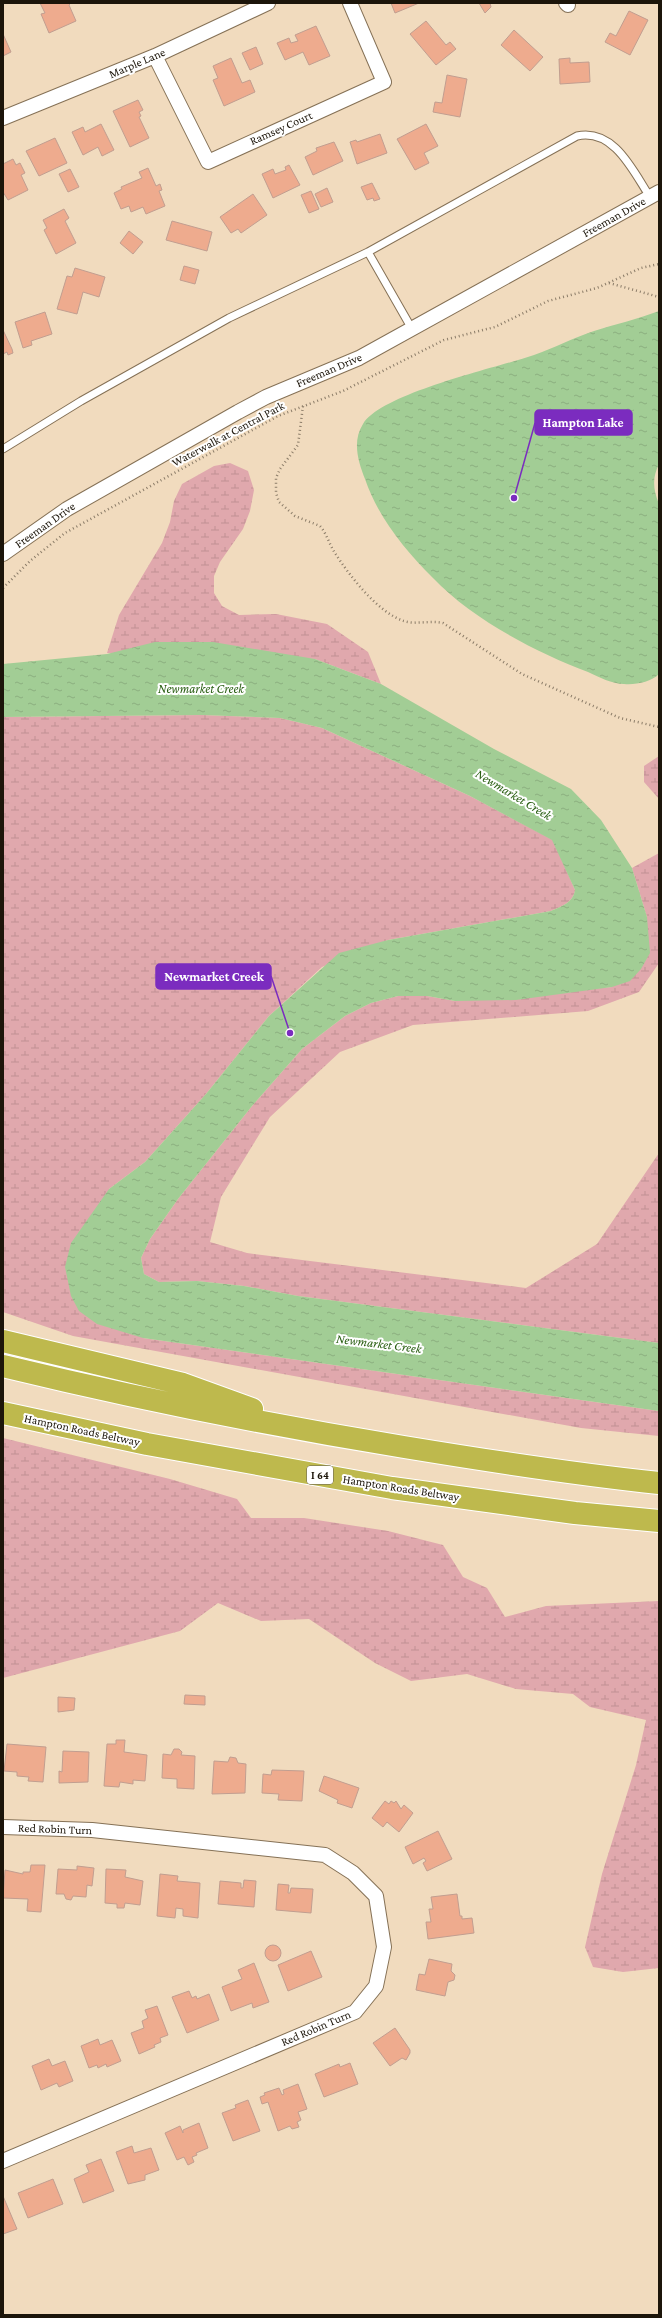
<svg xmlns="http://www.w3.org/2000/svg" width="662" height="2318" viewBox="0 0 662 2318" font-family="'Crimson Pro',serif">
<defs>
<pattern id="wetland-marsh" width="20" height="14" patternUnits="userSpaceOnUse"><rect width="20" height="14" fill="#e0a8ad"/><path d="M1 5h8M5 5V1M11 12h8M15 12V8" fill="none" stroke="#c09094"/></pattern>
<pattern id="water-ripples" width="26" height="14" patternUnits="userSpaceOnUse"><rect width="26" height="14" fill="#a2cd95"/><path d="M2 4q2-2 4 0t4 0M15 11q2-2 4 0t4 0" fill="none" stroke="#8baf7f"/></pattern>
</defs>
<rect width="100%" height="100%" fill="#f1dbbe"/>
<path fill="url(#wetland-marsh)" d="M230,463L248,471L254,490L250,511L243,529L220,562L214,576V593L222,606L239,615L276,614L327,624L368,652L381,684L315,659L107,653L119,615L162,543L170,522L174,501L182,484L214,466Z
M202,715L280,718L322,728L470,796L553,840L575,890C573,903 562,906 551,911L388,940L322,967L269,1016L206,1094L145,1162L109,1189L143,1338L659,1411V1436L581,1428L73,1336L3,1312V717Z
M659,756V799L644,782V766Z
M659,853V963L639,992L588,1011L413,1025L340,1052L270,1117L221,1197L210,1242L247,1253L526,1288L597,1244L659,1153V1343L298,1296L244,1286L197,1281L159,1282L144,1274L141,1258L150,1239L178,1199L252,1106L302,1049L345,1016L371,1003L398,996H427L455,1001L612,987L647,917L632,868Z
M3,1438L170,1479L237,1499L251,1518H304L388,1531L443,1545L463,1577L487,1588L505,1617L546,1606L659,1601V1968L623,1972L593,1967L585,1947L602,1874L636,1765L646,1720L590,1707L573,1694L516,1689L467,1674L411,1681L375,1663L309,1619L261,1621L218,1603L180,1631L3,1678Z"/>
<path fill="url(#water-ripples)" d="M659,311V464C652,478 653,489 659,504V674C651,682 636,685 624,684C612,684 599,677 588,672C535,652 472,619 433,578C404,549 378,517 365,479C358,461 352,441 363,424C382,393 496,368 534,355C554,348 573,338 594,331C616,324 638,319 659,311Z
M155,642H213L315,659L381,684L494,749L571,789L601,820L632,868L647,917L650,953L641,969L630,981L612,987L516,1000L455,1001L427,996H398L371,1003L345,1016L302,1049L252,1106L178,1199L150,1239L141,1258L144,1274L159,1282L197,1281L244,1286L298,1296L659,1343V1411L143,1338L97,1324L79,1311L71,1296L65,1267L71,1243L109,1189L145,1162L206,1094L269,1016L339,953L388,940L551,911C562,906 573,903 575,890L552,840L470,796L322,728L280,718L202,715L3,717V664L107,654Z"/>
<path fill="#eeab8e" stroke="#c19e90" d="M40,3H71L69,5L76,21L49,33L41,14L45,13Z
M391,3H419L395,13Z
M479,3H490L491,7L485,13Z
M629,11L648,20L630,55L605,42L610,33L616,36Z
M426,21L446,45L450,42L456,49L436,65L410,34Z
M316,26L330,56L309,65L303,52L285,60L277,43L289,38L291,43L298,41L295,35Z
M514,30L543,57L530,71L501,45Z
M3,34L11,52L3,56Z
M256,47L263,64L250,70L242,53Z
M231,58L242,83L250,80L255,92L224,106L213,80L218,78L213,66Z
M570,58V63L589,62L590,82L560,84L559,59Z
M447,75L467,79L460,117L433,112L435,102L442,103Z
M138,100L143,110L139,112L141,116L139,117L149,138L130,147L113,111Z
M101,124L114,150L102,156L98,147L83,155L72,132L83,127L85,132Z
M426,124L438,146L424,153L429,163L415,170L397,139Z
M380,134L387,153L357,164L350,142L356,140L357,142Z
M55,138L67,163L39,176L26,151Z
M334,142L343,161L313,175L305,157L317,151L316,148Z
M13,159L16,165L20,163L25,173L21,175L28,190L8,200L3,192V164Z
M289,165L300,185L273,198L262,174L273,169L275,174L286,170L285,167Z
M148,168L156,186L160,184L162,190L159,191L165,206L146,214L143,207L131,212L129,206L121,209L114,193L122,189L121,187L142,178L139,172Z
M70,169L79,187L68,192L59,174Z
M372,183L380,199L374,201L373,198L367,200L361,187Z
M327,188L333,202L321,207L315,194Z
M311,191L319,209L309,213L301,195Z
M253,194L267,215L241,233L238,229L231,233L220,217Z
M64,209L69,218L65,221L76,243L56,254L44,230L47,228L43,220Z
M172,221L212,232L207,251L166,240Z
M129,231L143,242L133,254L120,243Z
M184,266L199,270L195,284L180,280Z
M75,268L105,277L99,297L83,292L77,314L57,309L67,276L72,277Z
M45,312L52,334L31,341L32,345L23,348L15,322Z
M3,330L12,349L13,353L8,355L7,352L3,354Z
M185,1695L205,1696V1705L184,1704Z
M58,1697L75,1698L74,1710L58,1712Z
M116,1740H125L124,1752L147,1755L145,1781L133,1780V1784L120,1782L119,1787L104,1786L107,1744H116Z
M7,1744L46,1747L43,1782L28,1781L29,1777L17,1776V1772L4,1771Z
M174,1749H179L182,1752L181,1755L195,1756L194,1789L177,1788V1779L162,1778L163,1754L171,1755Z
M63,1751L89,1752L88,1782L59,1783V1771L62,1772Z
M230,1757L236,1758L238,1763L246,1764L245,1793L212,1794L214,1761L228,1762Z
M272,1770L304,1771L302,1801L278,1800L279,1794L262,1793L263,1774L271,1775Z
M324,1776L359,1788L352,1808L337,1803L338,1800L319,1791Z
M385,1801L389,1804L391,1801L394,1803L396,1801L401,1809L404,1805L413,1813L399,1832L387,1822L383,1827L372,1818Z
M438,1831L452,1859L427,1871L423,1863L426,1861L424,1858L413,1864L405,1847Z
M31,1865H45L41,1912L27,1911L28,1899L3,1898L5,1870L23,1874V1872H30Z
M77,1866L94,1868L92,1886L87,1885L86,1897L73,1896L71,1900L66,1899L64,1894H56L58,1869L77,1870Z
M106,1869L126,1870L125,1877L143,1881L140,1905L125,1903L124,1908H117V1904L105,1903Z
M160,1874L178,1876L177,1881L200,1883L198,1918L183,1916V1909L176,1908L175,1918L157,1916Z
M244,1880L256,1881L254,1907L218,1904L220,1881L241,1883V1888H243Z
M278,1884L289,1885L288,1893H290L291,1888L313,1889L311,1913L276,1910Z
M457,1894L460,1916H462V1919L472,1918L474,1933L428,1939L426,1922H431L429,1909H433L431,1897Z
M265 1953a8 8 0 1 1 16 0a8 8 0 1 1-16 0Z
M311,1951L322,1977L288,1991L278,1965Z
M429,1959L452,1964L451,1971L455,1975L454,1980L448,1982L445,1996L416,1990L419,1974L425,1975Z
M254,1963L269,2002L253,2008L252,2003L231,2011L222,1987L242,1979L238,1970Z
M189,1991L192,1998L196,1996L197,1999L209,1994L219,2020L187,2033L172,1997Z
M157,2006L168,2035L160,2038L161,2042L154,2045L155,2047L139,2054L131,2033L144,2028L142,2021L148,2018L145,2010Z
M395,2028L410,2050V2053L406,2060L402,2058L390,2066L373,2043Z
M98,2039L100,2045L112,2040L121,2061L107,2067L106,2064L98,2068L97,2065L89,2068L81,2046Z
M49,2059L52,2066L65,2061L73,2081L59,2087L57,2083L41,2090L32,2066Z
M350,2063L358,2084L324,2097L315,2074L339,2064L340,2067Z
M298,2084L307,2109L298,2112L301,2120L297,2122L299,2127L292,2129L290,2126L278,2131L268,2102L262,2104L260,2097L265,2095L264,2093L279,2088L282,2095L284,2094L283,2090Z
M248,2100L260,2131L233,2141L222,2113L236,2108L235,2105Z
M199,2123L208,2148L196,2153L197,2155L192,2157L194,2162L188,2165L184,2157L177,2160L165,2133L180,2126L183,2133V2130Z
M132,2146L134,2153L151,2148L159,2170L145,2175V2180L128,2184L116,2152Z
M101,2159L114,2191L83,2203L74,2179L89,2172L86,2165Z
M53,2179L63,2204L28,2218L18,2193Z
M3,2196L17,2229L3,2234Z"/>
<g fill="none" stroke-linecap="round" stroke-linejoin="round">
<g stroke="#857156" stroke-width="9">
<path id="lane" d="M368,252L412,329
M3,449L81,401L229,318L368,252L577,136C614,128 633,171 650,197"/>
</g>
<g stroke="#857156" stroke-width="16">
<path id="street" d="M566,3L568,5
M155,56L208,162L384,82L350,3
M3,118L155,56L268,3
M3,554L67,509L238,412L266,397L359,358L659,192
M3,1827L92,1830L325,1855L353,1873L376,1896L384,1947L376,1986L355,2012L3,2161"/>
</g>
<g stroke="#fff" stroke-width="24">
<path id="highway" d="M3,1341L183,1384L252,1409
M3,1366C135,1398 269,1425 404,1447C489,1461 573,1474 659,1483
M3,1413L147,1444L392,1488L575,1513L659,1521"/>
</g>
<path stroke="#8b7c68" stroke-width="2.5" stroke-dasharray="1 3" stroke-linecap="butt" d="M609,283L659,297
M303,406L298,445L280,469L276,478V493L279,502L295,516L320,526C327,534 329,544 335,553C349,575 378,613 404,621C416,625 430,620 443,623L522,674L620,718L659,727
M3,588L30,561L65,533L278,416L343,391L444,340L495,327L548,301L597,288L641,268L659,264"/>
<use href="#lane" stroke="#fff" stroke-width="7"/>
<use href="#street" stroke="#fff" stroke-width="14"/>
<use href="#highway" stroke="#beb94d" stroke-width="22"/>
</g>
<g text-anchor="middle" stroke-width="4" stroke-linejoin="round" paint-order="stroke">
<rect fill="#fff" stroke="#605b54" stroke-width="1" x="307" y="1466" width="26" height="18" rx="3"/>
<g font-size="11" font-weight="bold" fill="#1c150a">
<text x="320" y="1479">I 64</text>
</g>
<g font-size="12" fill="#1c150a" stroke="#fff">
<text transform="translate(137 63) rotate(-23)" y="4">Marple Lane</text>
<text transform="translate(281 128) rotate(-24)" y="4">Ramsey Court</text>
<text transform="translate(614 217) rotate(-29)" y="4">Freeman Drive</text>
<text transform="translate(329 370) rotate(-23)" y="4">Freeman Drive</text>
<text transform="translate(228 434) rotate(-28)" y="4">Waterwalk at Central Park</text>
<text transform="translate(45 525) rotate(-35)" y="4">Freeman Drive</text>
<text transform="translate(82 1430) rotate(12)" y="4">Hampton Roads Beltway</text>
<text transform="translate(401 1488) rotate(9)" y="4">Hampton Roads Beltway</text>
<text transform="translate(55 1829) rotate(2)" y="4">Red Robin Turn</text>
<text transform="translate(316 2028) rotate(-23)" y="4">Red Robin Turn</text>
</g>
<g font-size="13" font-style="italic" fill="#2a5f13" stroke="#fff">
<text x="201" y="693">Newmarket Creek</text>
<text transform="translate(514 794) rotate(31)" y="5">Newmarket Creek</text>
<text transform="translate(379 1343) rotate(7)" y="5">Newmarket Creek</text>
</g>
</g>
<path fill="none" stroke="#7b2cbf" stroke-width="1.5" d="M514 498L535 423M290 1033L271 976"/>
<g fill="#7b2cbf" stroke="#fff" stroke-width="1.5">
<circle cx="514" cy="498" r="4"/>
<circle cx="290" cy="1033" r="4"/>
</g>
<g fill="#7b2cbf" stroke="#7b2cbf" stroke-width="1.5">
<rect x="535" y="410" width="97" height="25" rx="4"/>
<rect x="156" y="964" width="115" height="25" rx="4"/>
</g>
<g font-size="13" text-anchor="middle" font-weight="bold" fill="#fff">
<text x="583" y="427">Hampton Lake</text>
<text x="214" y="981">Newmarket Creek</text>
</g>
<rect width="662" height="2318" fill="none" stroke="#1c150a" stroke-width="8"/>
</svg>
